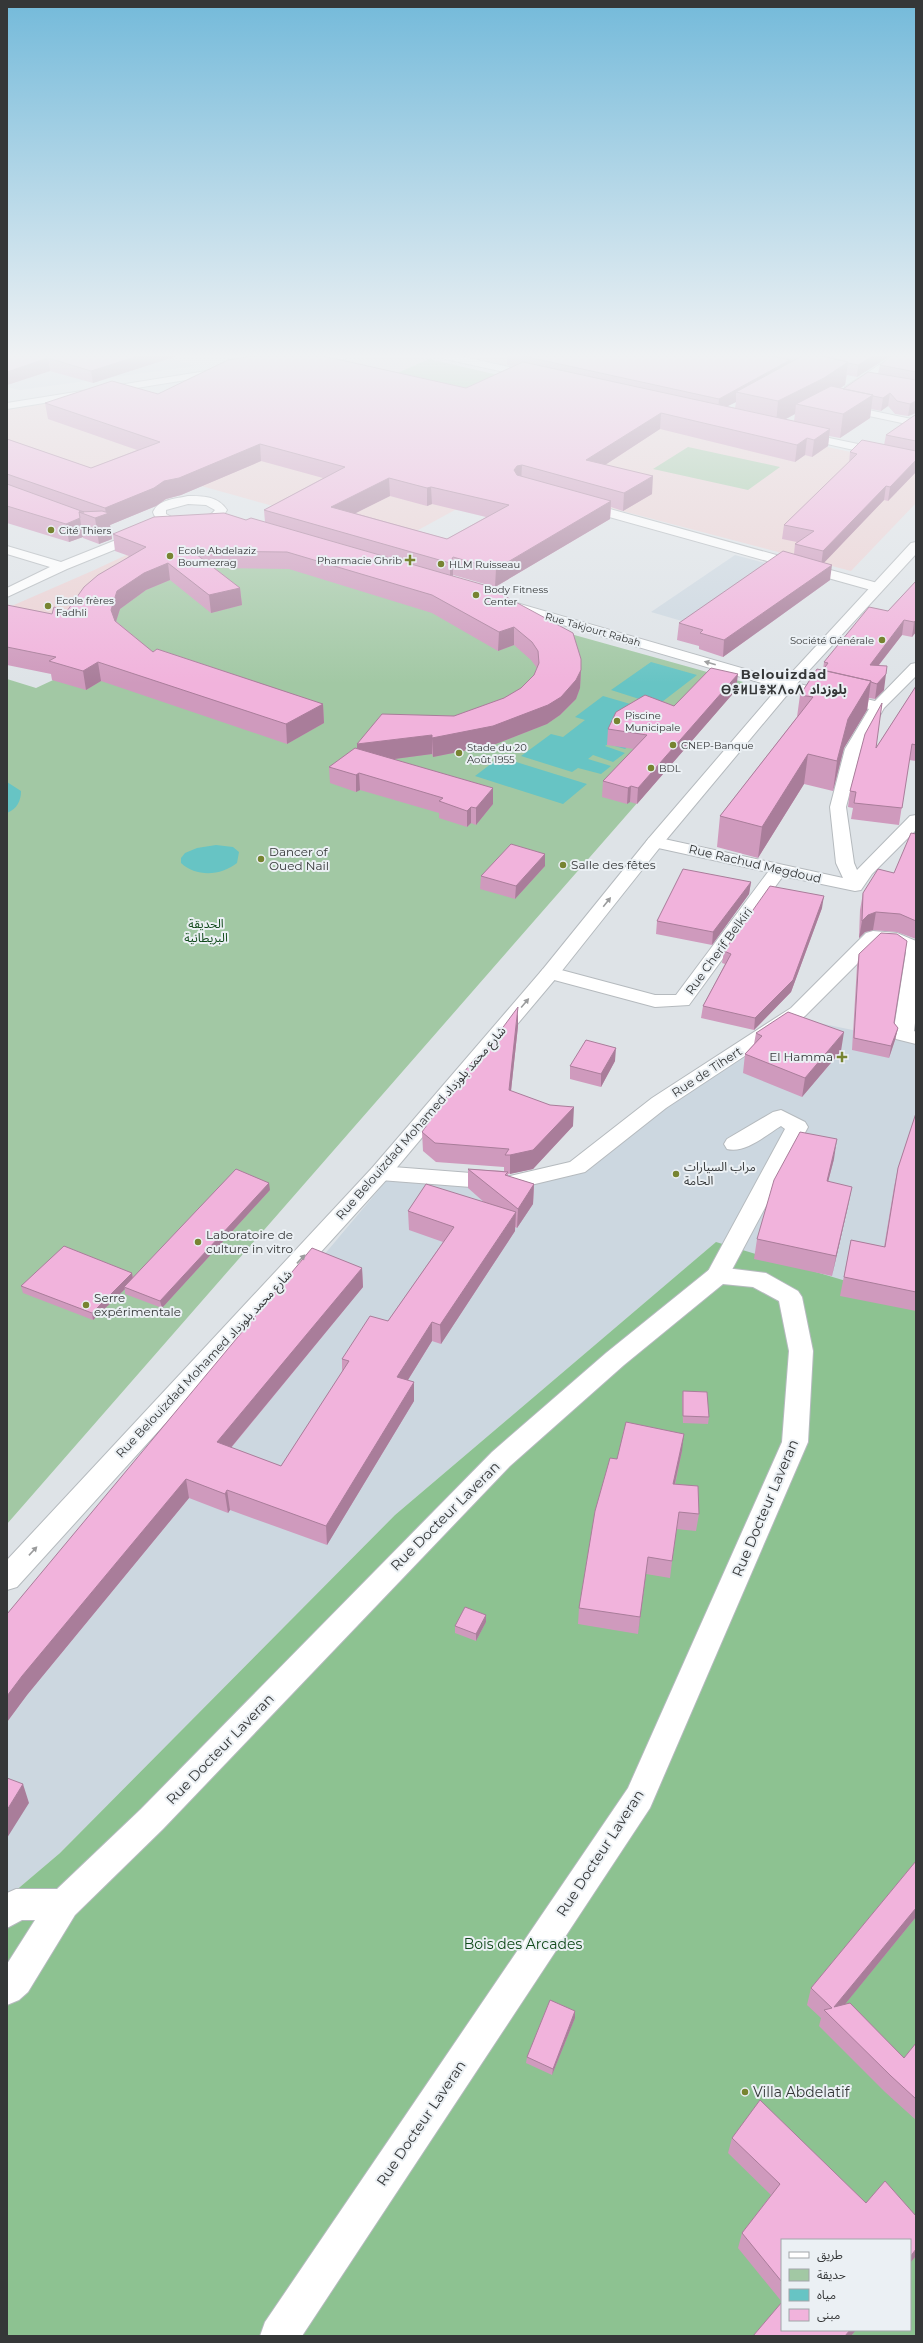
<svg xmlns="http://www.w3.org/2000/svg" width="923" height="2343" viewBox="0 0 923 2343" font-family="Montserrat,'Noto Sans Arabic','Noto Sans Tifinagh',sans-serif">
<rect width="100%" height="100%" fill="#dee3e7"/>
<path fill="#ccd7e0" d="M7,356H166L195,366L20,390L7,387Z
M735,555L830,580L747,640L651,612Z
M804,1020L916,1043V1302L715,1243L395,1515L60,1853L7,1898V1631L393,1173L506,1183L571,1171L669,1099Z"/>
<path fill="#ead1d9" d="M386,356L429,359L386,378L310,364Z"/>
<path fill="#ecd1d3" d="M460,356H563L521,370Z
M47,402L247,418L635,406L916,466V503L851,571L508,481L398,541L137,468L7,492V410Z
M174,533L75,630L7,608L92,571Z"/>
<path fill="#a2c8a4" d="M429,359L515,379L472,398L386,378Z
M688,447L780,467L748,490L653,469Z
M240,554L503,615L743,682L7,1524V679L36,688L96,660L86,604Z"/>
<path fill="#8dc291" fill-rule="evenodd" d="M716,1242L916,1302V2336H7V1898L60,1853L395,1515ZM782,2240H910V2330H782Z"/>
<path fill="#67c4c4" d="M651,662L697,675L658,705L611,690Z
M603,696L651,710L636,740L625,749L608,744L605,746L625,753L613,762L593,755L588,759L611,766L601,774L578,768L572,772L521,756L551,734L563,737L585,720L575,717Z
M500,757L587,784L563,804L475,776Z
M7,782L21,791C21,801 17,809 7,813Z
M216,845L233,847L239,852L237,863C221,876 196,877 181,863V858L185,853L197,848Z"/>
<g fill="none" stroke-linecap="round" stroke-linejoin="round">
<g stroke="#b5babe" stroke-width="2">
<path id="minor" d="M440,356H460L536,373L541,376L536,379L445,359Z
M893,356H905L853,391H845V387Z
M840,404L916,420V426L836,409L834,407Z
M800,432L916,456V464L796,437L794,435L796,433Z
M188,496C203,496 218,496 227,510C224,515 221,519 216,521C202,529 158,532 153,512C159,499 175,499 188,496ZM188,504L206,505L215,510C205,523 179,522 166,514V510Z
M581,501L881,584L883,587L876,591L871,590L577,508L575,505L577,502Z
M141,530L146,531L148,534L146,537L67,569L7,597V588L50,567L7,554V546L61,562Z
M503,599L790,682L875,701L911,664L916,663V676L884,708L861,749L846,807L854,863L857,870L910,816L916,815V830L872,874L861,890L855,891L783,876L689,1005L655,1007L543,977L540,973L543,969L550,967L655,995H676L768,872L649,846L646,842L649,838L655,837L843,878L836,863L830,807L845,749L869,709L782,689L498,606L496,603L498,600Z
M873,931L897,933L916,941V1015L914,1031L916,1032V1044L896,1039L893,1035L906,952L895,944L878,943L805,1016L666,1108L585,1172L510,1190L380,1180L372,1178L369,1173L372,1168L380,1166L510,1176L570,1162L652,1098L791,1008L866,933Z
M781,1110L805,1122L808,1127L726,1281L718,1283L710,1281L706,1275L785,1129L781,1126C766,1135 745,1154 727,1149L724,1144L727,1139L773,1112Z"/>
</g>
<g stroke="#b5babe" stroke-width="2">
<path id="tertiary" d="M718,1267L766,1273L798,1291L802,1297L813,1351L808,1442L650,1808L302,2336H260L265,2322L628,1788L782,1442L789,1351L779,1301L753,1287L723,1284L624,1365L510,1466L163,1829L75,1915L28,1992L19,2000L7,2005V1964L35,1920H22L7,1928V1893L16,1889H57L141,1809L492,1452L606,1353L710,1269Z"/>
</g>
<g stroke="#b5babe" stroke-width="2">
<path id="primary" d="M321,356H350L345,359L301,365L296,362L301,359Z
M225,368L230,371L229,373L7,409V403Z
M916,542V554L792,689L661,846L557,977L388,1178L17,1587L7,1590V1560L372,1168L543,969L649,838L782,683L911,543Z"/>
</g>
<use href="#minor" fill="#fff" fill-rule="evenodd"/>
<use href="#tertiary" fill="#fff" fill-rule="evenodd"/>
<use href="#primary" fill="#fff" fill-rule="evenodd"/>
</g>
<path fill="#cf9abd" fill-rule="evenodd" d="M7,356H177L93,383L50,371L7,385Z
M507,356H890L857,377L847,375L845,385L840,388L843,389L878,374L880,365L916,356V413L908,416L895,414L888,406L881,411L871,409L870,418L840,438L829,436L828,446L812,457L805,455L795,462L660,429L605,465L652,494L623,511L611,507L610,519L495,587L453,575V576L581,670L580,688L576,699L560,715L547,724L493,745L433,757L432,754L394,759L493,804L476,825L471,823L467,827L439,818V813L360,790L356,792L330,783L329,767L357,749V744L454,716L504,698L521,688L534,675L537,668L531,660L514,645L498,651L432,613L289,569L215,568L240,588L242,605L211,613L170,580L146,590L120,609L116,621L153,652L323,704L324,723L287,744L101,681L86,690L52,680L51,674L7,665V605L52,614L67,611L129,556L115,551L113,534L246,520L265,522L264,510L323,478L261,461L181,495L166,499L156,506L110,525L112,539L99,544L83,538V537L69,542L7,523V439L91,468L137,450L48,419L45,403L158,394L466,388L513,366L507,365ZM736,402L735,408L727,406ZM795,414L794,421L786,419ZM390,496L427,506L432,504L486,517L447,539L355,513Z
M916,414V472L888,501L884,500L824,562L830,580L723,657L699,649V646L677,640L679,623L794,554L795,544L797,542L782,539L784,525L849,463L850,452L884,445L886,435Z
M916,581V632L912,637L902,635L879,665L884,690L875,699L869,698L867,710L844,748L833,791L804,784L758,858L717,847L720,816L797,717L800,695L823,670L824,662L888,611Z
M916,686V761L909,760L899,825L851,819L853,808L848,807L850,791L876,748Z
M736,690L637,804L630,802L627,804L602,797L603,781L634,749L607,745L608,729L674,706Z
M916,834V939L897,932L873,930L865,932L859,938L860,910L863,893L894,873Z
M545,854V866L515,899L480,889L481,876Z
M751,882L749,894L712,945L656,934L657,921Z
M822,908L791,992L754,1030L701,1018L703,1006L725,964L722,963L724,951Z
M859,954L894,1023L898,1028L895,1040L889,1058L852,1050L857,966Z
M518,1026L511,1091L573,1126L533,1169L508,1174V1176L534,1184L533,1204L517,1228L515,1227V1231L441,1344L432,1341L408,1380L414,1401L327,1545L230,1510L228,1513L189,1498L27,1695L7,1722V1614L362,1268L363,1287L231,1448L281,1466L342,1372V1359L388,1321L443,1242L409,1230L408,1211L485,1203L468,1188V1169L504,1171V1167L436,1162L423,1151L422,1132L481,1057Z
M756,1033L841,1051L802,1097L743,1073L745,1054L754,1044Z
M615,1061L601,1087L570,1079V1066Z
M916,1113V1311L840,1296L851,1240L884,1247L894,1187L898,1168Z
M834,1159L828,1182L848,1206L832,1276L754,1259L757,1239Z
M270,1190L162,1308L125,1294V1289L93,1320L23,1293L21,1286L132,1273L133,1277Z
M683,1391L709,1417L708,1424L683,1423L682,1398Z
M682,1451L675,1485L699,1514L696,1531L676,1529L670,1578L646,1574L638,1634L578,1624L579,1608L617,1459Z
M486,1622L476,1641L455,1633V1626Z
M916,1861V1917L845,2004L904,2058L916,2043V2120L885,2092L819,2026L821,2018L807,2005L811,1988Z
M575,2018L552,2075L526,2063L527,2057Z
M732,2138L866,2203L916,2216V2256L910,2263L782,2240V2330H856L851,2336H753L782,2302L738,2248L742,2233L771,2195L728,2153Z"/>
<path fill="#a97d9a" d="M138,356H177L93,383L91,371Z
M873,356H890L857,377L858,365Z
M48,358L50,371L7,385V372Z
M790,360L789,373L736,392V402L718,411L719,399Z
M848,362L845,385L821,401L796,404L795,414L776,424L778,401Z
M890,393L888,406L881,411L883,398Z
M873,395L870,418L840,438L843,414Z
M916,401V413L908,416L910,404Z
M661,413L660,429L585,478L586,460Z
M830,429L828,446L812,457L814,440Z
M807,438L805,455L795,462L797,445Z
M260,444L261,461L181,495L166,499L156,506L110,525L112,539L99,544L95,518L106,514L105,508L164,481Z
M916,460V472L888,501L890,487Z
M522,465L521,483L514,470L517,466Z
M653,476L652,494L623,511L624,493Z
M389,478L390,496L332,525L331,507Z
M886,486L884,500L821,566L823,551Z
M431,487L432,504L427,506V488Z
M611,501L610,519L495,587L496,569Z
M80,518L83,537L69,542L66,524Z
M453,557V575L450,582V563Z
M168,563L170,580L146,590L120,609L114,628L111,610L117,591L144,573Z
M832,565L830,580L723,657L724,640Z
M240,588L242,605L211,613L209,595Z
M904,620L902,635L867,680L870,665Z
M916,620V632L912,637L914,622Z
M514,627V645L498,651L499,632Z
M98,662L101,681L86,690L83,671Z
M581,670L580,688L576,699L560,715L547,724L493,745L433,757L432,738Z
M738,674L736,690L637,804L638,788Z
M886,674L884,690L875,699L877,684Z
M871,681L867,710L844,748L833,791L837,761L848,719Z
M323,704L324,723L287,744L286,724Z
M432,735V754L357,764V744Z
M808,754L804,784L758,858L762,827Z
M359,773L360,790L356,792V775Z
M631,786L630,802L627,804L628,788Z
M493,788V804L476,825V808Z
M471,807V823L467,827V811Z
M545,854V866L515,899L516,886Z
M751,882L749,894L712,945L713,932Z
M824,896L822,908L791,992L754,1030L755,1018Z
M876,912L873,930L865,932L859,938L862,921L868,915Z
M518,1007V1026L509,1109V1090Z
M898,1028L895,1040L889,1058L891,1046Z
M844,1032L841,1051L802,1097L805,1078Z
M616,1048L615,1061L601,1087V1074Z
M574,1107L573,1126L533,1169L510,1174V1155Z
M837,1139L834,1159L823,1201L827,1181Z
M269,1183L270,1190L162,1308L160,1301Z
M534,1184L533,1204L517,1228L518,1209Z
M852,1187L848,1206L832,1276L836,1256Z
M516,1212L515,1231L441,1344L440,1325Z
M362,1268L363,1287L219,1462L217,1442Z
M132,1273L133,1280L124,1287L125,1289L93,1320L92,1313Z
M432,1322V1341L398,1396L397,1377Z
M414,1382V1401L327,1545L326,1526Z
M684,1434L682,1451L671,1501L673,1484Z
M186,1479L189,1498L27,1695L7,1722V1696L22,1676Z
M227,1490L230,1510L228,1513L225,1494Z
M648,1557L646,1574L638,1634L640,1617Z
M486,1615V1622L476,1641V1634Z
M23,1784L29,1803L7,1838V1810Z
M916,1908V1917L833,2019L834,2007Z
M575,2011V2018L552,2075L553,2069Z
M916,2249V2256L910,2263V2257Z
M850,2330H856L851,2336H845Z"/>
<path fill="#f1b3dc" stroke="#a97d9a" fill-rule="evenodd" d="M7,356H138L91,371L48,358L7,372Z
M254,356H323L466,388L523,362L830,429L814,440L807,438L797,445L661,413L586,460L653,476L624,493L522,465L517,466L514,470L517,475L611,501L496,569L453,557L450,563L264,510L345,467L260,444L179,478L164,481L154,488L105,508L7,474V439L91,468L160,442L45,403L112,381L158,394L228,360ZM389,478L427,488L431,487L509,505L447,539L331,507Z
M523,356H771L790,360L719,399Z
M802,356H822L848,362L824,378L778,401L736,392Z
M822,356H873L858,365L848,363V362Z
M891,356H916V372L880,365Z
M868,372L916,380V401L910,404L897,401L890,393L883,398L873,396V395L843,389Z
M831,386L873,395L843,414L796,404Z
M916,414V441L886,435L915,415Z
M862,440L916,451V460L890,487L886,486L823,551L795,544L814,531L784,525L857,454L850,452Z
M7,484L84,512H79L80,518L66,524L7,506Z
M102,511L109,513L95,518L79,512Z
M224,513L246,520L251,518L484,585L573,633L581,659V670L576,680L561,697L548,705L493,726L432,738V735L357,744L382,714L454,716L504,698L521,688L534,675L539,663L538,651L532,642L514,627L499,632L432,595L287,552L192,551L240,588L209,595L168,563L144,573L117,591L111,610L115,621L153,652L157,649L323,704L286,724L98,662L83,671L49,661L56,657L7,647V605L52,614L54,607L67,611L84,587L98,575L146,547L113,534L154,517Z
M783,551L832,565L724,640L700,633L703,630L679,623Z
M916,581V620L914,622L904,620L870,665L887,666L886,674L877,684L871,682V681L823,670L828,663L824,662L869,607L888,611Z
M711,668L738,674L638,788L631,786L628,788L603,781L647,735L608,729L616,712L645,695L674,706Z
M817,669L871,681L848,719L837,761L808,754L762,827L720,816L813,697L800,695Z
M916,686V745L912,744L902,808L854,803L856,792L850,791L865,734L882,703L876,748Z
M355,748L493,788L476,808L471,807L467,811L439,801L443,798L359,773L356,775L329,767Z
M911,833L916,834V921L900,914L876,912L868,915L862,921L863,893L878,869L894,873Z
M511,844L545,854L516,886L481,876Z
M683,869L751,882L713,932L657,921Z
M770,886L824,896L793,980L755,1018L703,1006L731,954L724,951Z
M881,933L897,934L907,941L894,1023L898,1028L891,1046L854,1038L859,954Z
M518,1007L509,1090L550,1105L574,1107L533,1150L510,1155H505L509,1149L435,1143L422,1132L464,1072L476,1057H481Z
M788,1012L844,1032L805,1078L745,1054L762,1036L756,1033Z
M586,1040L616,1048L601,1074L570,1066Z
M916,1113V1292L844,1277L851,1240L885,1247L898,1168Z
M800,1132L837,1139L827,1181L852,1187L836,1256L757,1239L774,1180Z
M236,1169L269,1183L160,1301L124,1287Z
M468,1169L508,1172L505,1175L534,1184L518,1209Z
M426,1184L516,1212L440,1325L432,1322L397,1377L414,1382L326,1526L227,1490L225,1494L186,1479L22,1676L7,1696V1614L312,1248L362,1268L217,1442L281,1466L349,1361L342,1359L370,1316L388,1321L454,1227L408,1211Z
M64,1246L132,1273L92,1313L21,1286Z
M683,1391L707,1392L709,1417L683,1416Z
M626,1422L684,1434L673,1484L698,1486L699,1514L679,1512L672,1561L648,1557L640,1617L579,1608L595,1511L610,1458L617,1459Z
M465,1607L486,1615L476,1634L455,1626Z
M7,1778L23,1784L7,1810Z
M916,1861V1908L834,2007L850,2003L904,2058L916,2043V2099L891,2076L824,2010L832,2008L811,1988Z
M550,2000L575,2011L553,2069L527,2057Z
M760,2100L866,2203L885,2181L916,2216V2249L910,2257V2240H782V2282L742,2233L780,2184L732,2138Z
M782,2302V2330H850L845,2336H753Z"/>
<defs><path id="oneway-solid" d="M-6-.8H1V-3.2L6.5 0L1 3.2V.8H-6Z"/></defs>
<g fill="#9a9b9c">
<use href="#oneway-solid" transform="translate(710 663) rotate(-164)"/>
<use href="#oneway-solid" transform="translate(607 902) rotate(-51)"/>
<use href="#oneway-solid" transform="translate(525 1003) rotate(-50)"/>
<use href="#oneway-solid" transform="translate(301 1259) rotate(-47)"/>
<use href="#oneway-solid" transform="translate(33 1551) rotate(-47)"/>
</g>
<linearGradient id="sky" x2="0" y2="1"><stop stop-color="#74bada"/><stop offset="0.52" stop-color="#f0f2f4"/><stop offset="1" stop-color="#f0f2f4" stop-opacity="0"/></linearGradient>
<rect width="923" height="684" fill="url(#sky)"/>
<g fill="#778431" stroke="#ebf0f4" stroke-width="1.5">
<circle cx="51" cy="530" r="4"/>
<circle cx="170" cy="556" r="4"/>
<path d="M408 554h4v4h4v4h-4v4h-4v-4h-4v-4h4z"/>
<circle cx="441" cy="564" r="4"/>
<circle cx="476" cy="595" r="4"/>
<circle cx="48" cy="606" r="4"/>
<circle cx="882" cy="640" r="4"/>
<circle cx="617" cy="721" r="4"/>
<circle cx="673" cy="745" r="4"/>
<circle cx="459" cy="753" r="4"/>
<circle cx="651" cy="768" r="4"/>
<circle cx="261" cy="859" r="4"/>
<circle cx="563" cy="865" r="4"/>
<path d="M840 1051h4v4h4v4h-4v4h-4v-4h-4v-4h4z"/>
<circle cx="676" cy="1174" r="4"/>
<circle cx="198" cy="1242" r="4"/>
<circle cx="86" cy="1305" r="4"/>
<circle cx="745" cy="2092" r="4"/>
</g>
<g text-anchor="middle" stroke-width="4" stroke-linejoin="round" paint-order="stroke">
<g font-size="10" fill="#353738" stroke="#ebf0f4" text-anchor="start">
<text x="59" y="534">Cité Thiers</text>
<text x="178" y="554">Ecole Abdelaziz<tspan x="178" dy="12">Boumezrag</tspan></text>
<text x="402" y="564" text-anchor="end">Pharmacie Ghrib</text>
<text x="449" y="568">HLM Ruisseau</text>
<text x="484" y="593">Body Fitness<tspan x="484" dy="12">Center</tspan></text>
<text x="56" y="604">Ecole frères<tspan x="56" dy="12">Fadhli</tspan></text>
<text x="874" y="644" text-anchor="end">Société Générale</text>
<text x="625" y="719">Piscine<tspan x="625" dy="12">Municipale</tspan></text>
<text x="681" y="749">CNEP-Banque</text>
<text x="467" y="751">Stade du 20<tspan x="467" dy="12">Août 1955</tspan></text>
<text x="659" y="772">BDL</text>
</g>
<g font-size="10" fill="#353738" stroke="#ebf0f4">
<text transform="translate(593 629) rotate(16)" y="4">Rue Takjourt Rabah</text>
</g>
<g font-size="12" fill="#353738" stroke="#ebf0f4" text-anchor="start">
<text x="269" y="856">Dancer of<tspan x="269" dy="14">Oued Nail</tspan></text>
<text x="571" y="869">Salle des fêtes</text>
<text x="833" y="1061" text-anchor="end">El Hamma</text>
<text x="684" y="1171">مراب السيارات<tspan x="684" dy="14">الحامة</tspan></text>
<text x="206" y="1239">Laboratoire de<tspan x="206" dy="14">culture in vitro</tspan></text>
<text x="94" y="1302">Serre<tspan x="94" dy="14">expérimentale</tspan></text>
</g>
<g font-size="12" fill="#353738" stroke="#ebf0f4">
<text transform="translate(755 864) rotate(13)" y="4">Rue Rachud Megdoud</text>
<text transform="translate(719 951) rotate(-54)" y="4">Rue Cherif Belkiri</text>
<text transform="translate(707 1072) rotate(-33)" y="4">Rue de Tihert</text>
<text transform="translate(421 1123) rotate(-49)" y="4">Rue Belouizdad Mohamed شارع محمد بلوزداد</text>
<text transform="translate(204 1364) rotate(-47)" y="4">Rue Belouizdad Mohamed شارع محمد بلوزداد</text>
</g>
<g font-size="12" fill="#10491a" stroke="#ebf0f4">
<text x="206" y="928">الحديقة<tspan x="206" dy="14">البريطانية</tspan></text>
</g>
<g font-size="13" font-weight="bold" letter-spacing="1" fill="#353738" stroke="#ebf0f4">
<text x="784" y="679">Belouizdad<tspan x="784" dy="15">ⴱⴻⵍⵡⴻⵣⴷⴰⴷ بلوزداد</tspan></text>
</g>
<g font-size="14" fill="#353738" stroke="#ebf0f4">
<text transform="translate(765 1508) rotate(-67)" y="5">Rue Docteur Laveran</text>
<text transform="translate(445 1516) rotate(-45)" y="5">Rue Docteur Laveran</text>
<text transform="translate(220 1749) rotate(-46)" y="5">Rue Docteur Laveran</text>
<text transform="translate(600 1853) rotate(-57)" y="5">Rue Docteur Laveran</text>
<text transform="translate(421 2123) rotate(-56)" y="5">Rue Docteur Laveran</text>
</g>
<g font-size="14" fill="#10491a" stroke="#ebf0f4">
<text x="523" y="1949">Bois des Arcades</text>
</g>
<g font-size="14" fill="#353738" stroke="#ebf0f4" text-anchor="start">
<text x="753" y="2097">Villa Abdelatif</text>
</g>
</g>
<rect width="923" height="2343" fill="none" stroke="#353738" stroke-width="16"/>
<rect x="781" y="2239" width="130" height="92" fill="#ebf0f4" stroke="#a2a6a9"/>
<rect x="789" y="2252" width="20" height="6" fill="#ffffff" stroke="#a2a6a9"/>
<text x="817" y="2259" font-size="12" fill="#353738">طريق</text>
<rect x="789" y="2269" width="20" height="12" fill="#a2c8a4" stroke="#a2a6a9"/>
<text x="817" y="2279" font-size="12" fill="#353738">حديقة</text>
<rect x="789" y="2289" width="20" height="12" fill="#67c4c4" stroke="#a2a6a9"/>
<text x="817" y="2299" font-size="12" fill="#353738">مياه</text>
<rect x="789" y="2309" width="20" height="12" fill="#f1b3dc" stroke="#a2a6a9"/>
<text x="817" y="2319" font-size="12" fill="#353738">مبنى</text>
</svg>
